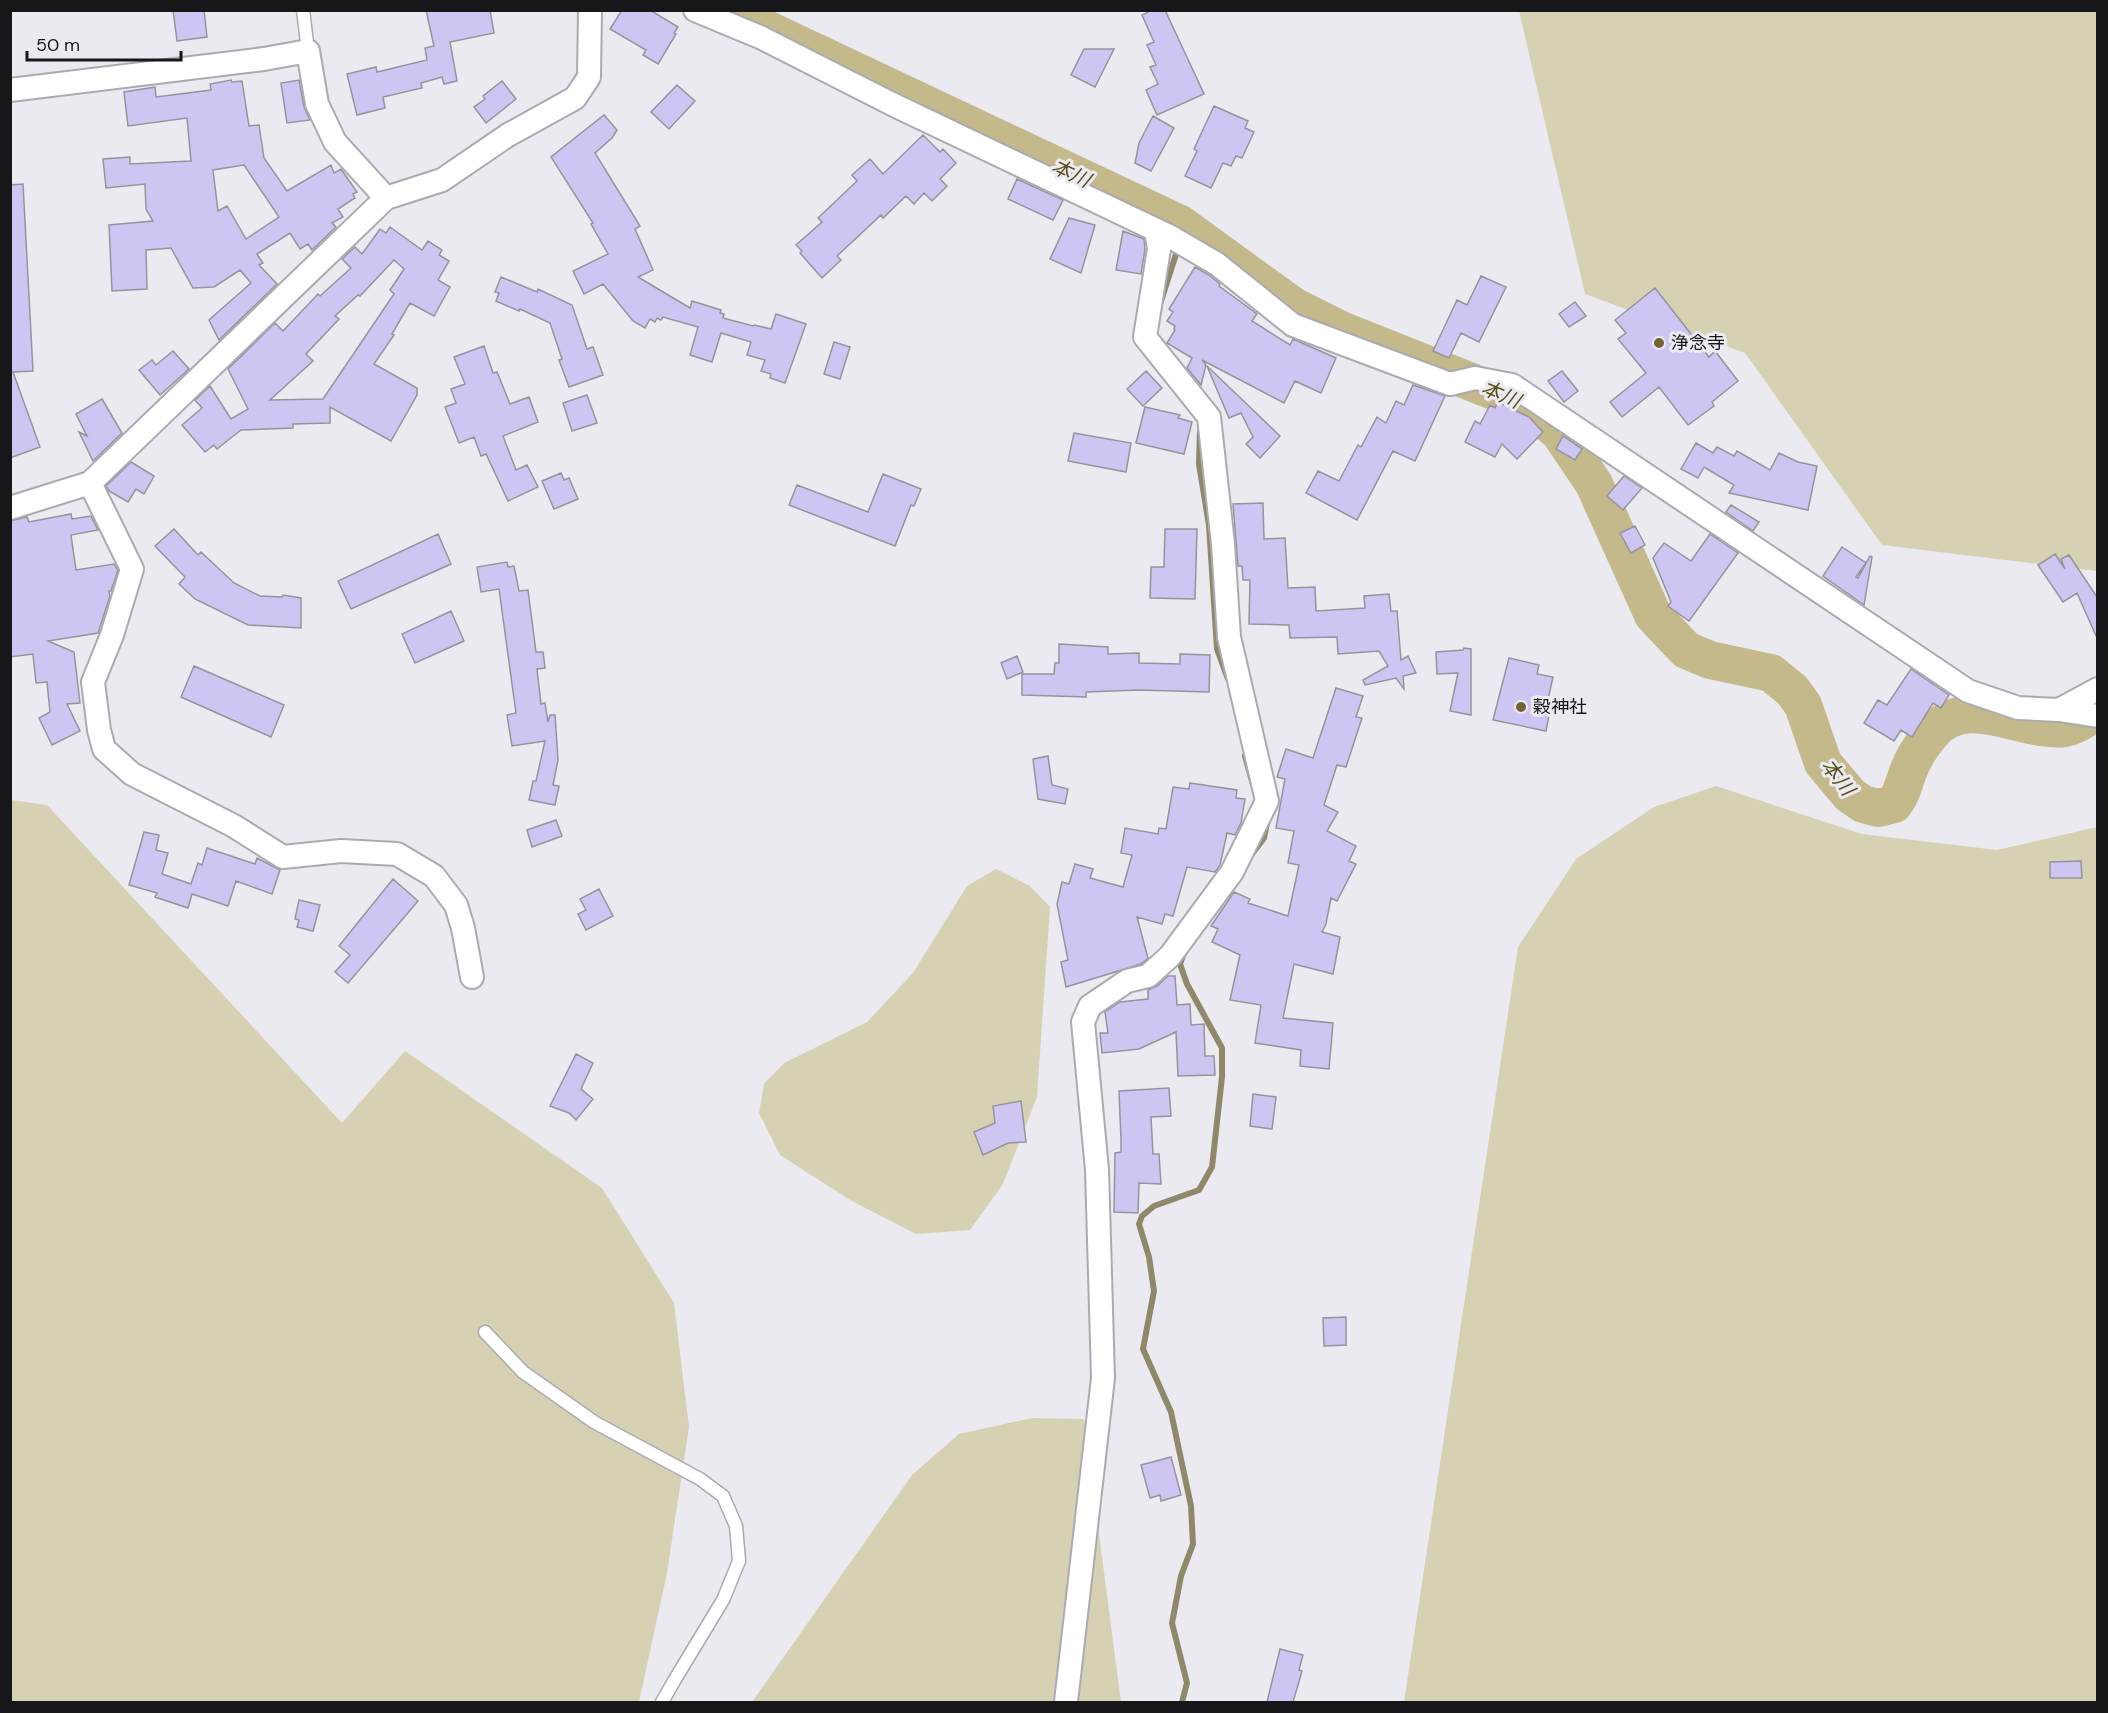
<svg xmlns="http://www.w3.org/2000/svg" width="2108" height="1713" viewBox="0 0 2108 1713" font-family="'DM Sans','Noto Sans JP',sans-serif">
<rect width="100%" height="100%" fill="#ebeaf1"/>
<path fill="#d7d1b4" d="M1519,11H2097V571L1882,545L1745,353L1585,294Z
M1716,786L1862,834L1997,850L2097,827V1702H1404L1518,947L1576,859L1654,807Z
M11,800L47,805L342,1123L405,1051L602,1188L674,1303L689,1427L667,1573L639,1702H11Z
M996,869L1030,886L1050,907L1037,1097L1003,1184L970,1230L916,1234L850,1200L780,1155L759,1113L764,1084L784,1063L867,1022L913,973L967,886Z
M1032,1418L1084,1419L1121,1702H752L912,1475L959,1434Z"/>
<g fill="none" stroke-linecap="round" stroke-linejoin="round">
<path stroke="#8f8869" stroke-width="6" d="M1160,304L1178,248
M1200,431L1199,464L1209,525L1217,649L1228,679
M1245,756L1252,781
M1252,854L1264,838L1267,823
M1182,1702L1187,1683L1172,1623L1181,1576L1193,1544L1191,1506L1171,1412L1143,1349L1154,1291L1149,1257L1139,1224L1142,1216L1154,1206L1199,1190L1212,1167L1222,1077V1048L1187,984L1180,964L1184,953"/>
<path stroke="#c3b98b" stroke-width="38" d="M726,10L1180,224L1293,306L1343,331L1524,403L1559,432L1594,484L1653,615L1686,650L1710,660L1771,673L1792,690L1803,705L1823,763L1850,795L1863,804L1878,808L1894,804C1903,792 1902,788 1907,775C1911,762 1921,746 1930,735C1965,690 2020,733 2065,728C2076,726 2088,717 2098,711"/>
</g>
<path fill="#cec5f3" stroke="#95949a" stroke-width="1.5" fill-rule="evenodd" d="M173,10H204L207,37L177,41Z
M426,10H490L494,33L450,42L457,81L444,84L442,77L421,83L422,88L383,97L385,108L357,115L347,74L376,67L377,72L427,60L425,48L434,46Z
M622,10H650L678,27L674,33L676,34L658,64L643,55L646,50L610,29Z
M1152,10H1165L1204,94L1157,115L1146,90L1158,84L1150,67L1156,65L1147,45L1154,42L1142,15Z
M1084,49H1114L1095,87L1071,75Z
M231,80L232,82L242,81L249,126L259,125L264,158L287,191L331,165L334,173L341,169L357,192L353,194L355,198L338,209L343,217L332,223L336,227L312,250L308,244L300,249L290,233L257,254L263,263L259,265L277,284L219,340L209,320L251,283L240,270L214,287L193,288L171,248L146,250L147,289L112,291L109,225L153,221L146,209L145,184L106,188L103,159L130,157V164L191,161L187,118L128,126L124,92L155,87L156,97L211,90L210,84ZM244,165L279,217L246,239L227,206L218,211L213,170Z
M299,80L304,107L310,120L287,123L281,83Z
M502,81L516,99L486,123L474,107L485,99L483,96Z
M677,85L695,101L669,129L651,112Z
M1214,106L1248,121L1245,128L1254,132L1242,158L1236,156L1231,166L1223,163L1211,188L1185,176L1197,151L1194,149Z
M604,115L617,130L612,138L595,153L640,226L635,229L653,270L638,277L690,308L692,301L721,310L720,313L724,314L723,318L753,326L754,325L771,329L776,314L806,324L785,383L770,378L771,374L761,371L765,360L747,355L751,342L721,333L712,362L690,355L698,327L663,317L661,320L657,318L655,322L650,319L645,328L633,321L603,284L584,294L573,271L608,254L591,224L593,223L551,157Z
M1153,116L1174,128L1151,171L1135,163L1139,143Z
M923,135L940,152L943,149L956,163L940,179L947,186L932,201L924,193L914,204L906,196L883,218L881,215L837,256L841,260L822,278L800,253L802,251L796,245L822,222L818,218L857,181L852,175L870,159L883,174Z
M1017,179L1063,200L1053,220L1008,199Z
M23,184L33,371L13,372L40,447L10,458V185Z
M1069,218L1095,225L1081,273L1050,259Z
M390,227L422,250L428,241L442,250L439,255L449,261L438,280L450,287L434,316L410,303L392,334L394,335L374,364L417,388V395L391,441L330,407V423L293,424V428L241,430L217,449L214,445L205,452L182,425L202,408L195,400L210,386L231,419L248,409L228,369L275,323L283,331L318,294L320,296L351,268L342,259L355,247L362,254L380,229L386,233ZM394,260L404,269L390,290L394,294L323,399L270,400L313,361L306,354L339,319L335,316L358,295L360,296Z
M1123,231L1144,239L1145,249L1141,274L1116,270Z
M1195,267L1209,275L1220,284L1219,286L1257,314L1252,321L1290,345L1293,339L1336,358L1321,393L1295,381L1284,403L1202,360L1206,365L1201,385L1187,368L1192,358L1167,343L1175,330L1174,329L1175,326L1167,321L1173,312L1169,309Z
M1481,276L1506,287L1479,342L1461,333L1449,358L1433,351L1457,300L1467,305Z
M501,277L537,292L538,289L572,305L587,349L593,347L603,375L569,387L559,360L562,359L550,323L520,309L519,311L496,301L499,293L495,292Z
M1655,288L1709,357L1715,351L1738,381L1712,402L1714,406L1688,425L1659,387L1622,417L1610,402L1646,373L1618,339L1626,333L1615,320Z
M1575,302L1586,316L1569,327L1559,314Z
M834,342L850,347L840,379L824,374Z
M484,346L493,373L497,372L510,404L529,397L538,422L503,436L516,470L527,465L538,487L508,501L486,454L481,456L474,437L459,443L445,407L456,403L451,389L465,384L454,357Z
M173,351L189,369L160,395L139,370L152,360L156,365Z
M1207,366L1280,436L1260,458L1246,444L1253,437L1241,413L1229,418Z
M1146,371L1162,388L1143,406L1127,389Z
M1562,371L1578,391L1564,402L1548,381Z
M1413,385L1445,396L1415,461L1393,451L1357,520L1306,493L1318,471L1339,481L1358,445L1361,447L1377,417L1386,423L1396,401L1404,405Z
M587,395L597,423L572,431L563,403Z
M102,399L122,433L93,461L79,432L87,436L76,414Z
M1498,402L1529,417L1543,432L1517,459L1502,444L1495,457L1465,442L1475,421L1480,424L1490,405L1495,408Z
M1145,407L1180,415L1178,418L1192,422L1184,454L1136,443Z
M1074,433L1131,443L1126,472L1068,461Z
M1563,436L1582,449L1575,460L1556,449Z
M1696,443L1713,453L1717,447L1734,456L1737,451L1770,470L1779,453L1798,462L1817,466L1808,510L1729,493L1734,485L1704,467L1698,478L1681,469Z
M131,462L154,476L144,494L136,489L128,502L109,491L106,486Z
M561,473L564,480L569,478L578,499L554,509L542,481Z
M883,474L921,489L914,506L911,505L895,546L789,505L797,485L868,512Z
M1624,476L1642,488L1623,510L1607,496Z
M1263,503L1264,539L1285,538L1288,588L1315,587L1316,611L1365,608L1364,596L1389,594L1391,611H1397L1401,660L1408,656L1416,673L1403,676L1404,689L1396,678L1365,685L1363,680L1388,666L1379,651L1338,654L1337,637L1290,638L1289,625L1249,624L1250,580H1243L1242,566H1238L1233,504Z
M1731,505L1759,522L1753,531L1726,512Z
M71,514L72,519L91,516L98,530L71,535L76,570L114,564L118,570L111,591H109L110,596L98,633L48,641L74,652L80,703L67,704L80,731L52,745L39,718L50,712L47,682L36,683L33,654L10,657V521L27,517L29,522Z
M1635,526L1645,545L1631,553L1620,533Z
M174,529L198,555L201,552L234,583L260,596L282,597L283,595L301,598V628L248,625L195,599L179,584L185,577L155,546Z
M1165,529H1197L1195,599L1150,598L1151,567H1164Z
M438,534L451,564L351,609L338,581Z
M1710,534L1738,553L1689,621L1668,606L1671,602L1653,558L1664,543L1691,561Z
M1842,547L1866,563L1856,577L1858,578L1870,556L1872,557L1864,605L1823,576Z
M2055,554L2065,569L2061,559L2069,555L2097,597V638L2077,593L2063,602L2038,565Z
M507,562L508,567L514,566L519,591L528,590L536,652H543L545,668L537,669L541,704L545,703L548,722L550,715H555L558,760L553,785L559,786L555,805L529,800L533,781H536L545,741L512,746L507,715L516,713L499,589L481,592L477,567Z
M451,611L464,641L415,663L402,634Z
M1059,644L1108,647V654L1139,653V663L1180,664V654L1210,655L1209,692L1139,690L1086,692V697L1022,695V674H1054L1055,663H1059Z
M1464,648L1471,649V715L1450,711L1458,673L1437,674L1436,652L1463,650Z
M1017,656L1023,672L1007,679L1001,663Z
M1509,658L1539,665L1537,674L1553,677L1546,709L1550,710L1546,731L1493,720Z
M194,666L284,705L271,737L181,697Z
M1911,669L1949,695L1941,708L1933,703L1912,737L1901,730L1894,741L1864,723L1878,700L1887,705Z
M1336,688L1363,696L1356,717L1362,718L1346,767L1337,765L1324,805L1338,812L1327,831L1356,846L1349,861L1356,864L1337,901L1331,898L1326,924L1322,932L1340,937L1333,974L1294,964L1283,1018L1333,1023L1329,1069L1300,1066L1301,1050L1255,1043L1261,1005L1230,1000L1240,955L1212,942L1218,929L1211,926L1234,892L1250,899L1248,903L1288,916L1299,865L1288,863L1294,831L1276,828L1285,779L1277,777L1286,749L1313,758Z
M1048,756L1052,785L1068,789L1065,804L1038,799L1033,759Z
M1190,783L1237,790L1236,798L1245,799L1241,823L1235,835L1227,833L1220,865L1215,872L1187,867L1173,916L1165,914L1162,924L1137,917L1148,958L1141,964L1066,987L1061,962L1068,960L1057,904L1062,882L1069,884L1075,864L1093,869L1090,878L1123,887L1132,855L1121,853L1125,828L1158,834L1159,828L1166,829L1173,787L1189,789Z
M556,820L562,836L532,847L527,830Z
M144,832L159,835L156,850L168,853L162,874L191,884L198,863L202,865L207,848L255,864L257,858L280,870L272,894L236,881L228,906L192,894L188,908L155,897L157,893L129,885Z
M2081,861L2082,878H2050V862Z
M393,879L418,901L348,983L335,972L350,955L339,946Z
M599,889L613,916L586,930L578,914L586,910L580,899Z
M299,900L320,905L313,931L297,927L299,920L295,919Z
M1168,976H1175L1177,1005L1190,1004L1191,1025L1204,1024L1205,1056H1214L1215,1075L1178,1076L1176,1032L1139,1049L1102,1053L1100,1033H1108L1105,1012L1120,1002L1148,999V990L1157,986Z
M576,1054L593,1063L581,1089L593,1099L576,1120L569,1113L550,1106Z
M1169,1088L1171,1116L1151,1117L1153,1154H1159L1161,1184L1139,1183L1138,1213L1114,1212L1115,1153L1121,1152V1140L1119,1091Z
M1253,1094L1276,1097L1272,1129L1250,1126Z
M1021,1101L1026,1142L1008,1143L983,1155L974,1132L995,1123L993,1106Z
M1346,1317V1345L1324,1346L1323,1318Z
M1171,1457L1181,1495L1161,1501L1160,1495L1150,1498L1141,1465Z
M1280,1649L1303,1655L1299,1670L1302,1671L1293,1702H1267Z"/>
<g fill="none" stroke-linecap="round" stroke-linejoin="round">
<g stroke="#abaab1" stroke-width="15">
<path id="service" d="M303,10L308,51
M485,1332L523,1372L594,1422L700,1479L723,1496L736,1526L739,1561L723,1600L674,1681L662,1702"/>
</g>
<g stroke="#abaab1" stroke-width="26">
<path id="minor" d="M695,10L760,37L892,104L1171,237L1217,264L1293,325L1450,384L1475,378L1512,385L1968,691L2018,708L2059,710L2098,716
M10,90L264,59L308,51L317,104L335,142L386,198
M90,483L132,569L112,635L93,682L99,730L104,749L132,774L234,826L283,857L341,851L397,854L434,876L456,905L463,928L472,977
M10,508L90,483L386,198L442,180L508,135L575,98L589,77L590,10
M2059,710L2098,689
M1066,1702L1103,1378L1097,1170L1083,1022L1090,1006L1127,981L1148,976L1170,956L1232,872L1267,801L1229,637L1223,544L1209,417L1145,337L1159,249L1156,231"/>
</g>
<use href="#service" stroke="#fff" stroke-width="12"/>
<use href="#minor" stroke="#fff" stroke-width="22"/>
</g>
<g fill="#706532" stroke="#ebeaf1" stroke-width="2">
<circle cx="1659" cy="343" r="6"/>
<circle cx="1521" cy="707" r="6"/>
</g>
<g text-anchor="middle" stroke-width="6" stroke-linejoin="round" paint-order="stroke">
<g font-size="18" fill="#171719" stroke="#ebeaf1" text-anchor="start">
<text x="1671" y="349">浄念寺</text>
<text x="1533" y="713">穀神社</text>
</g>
<g font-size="20" font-style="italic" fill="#594e17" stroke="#ebeaf1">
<text transform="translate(1071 173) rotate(25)" y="7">本川</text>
<text transform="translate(1501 394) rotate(23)" y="7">本川</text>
<text transform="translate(1838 777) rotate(52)" y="7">本川</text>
</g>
</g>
<rect width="2108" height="1713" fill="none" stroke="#171719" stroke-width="24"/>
<path d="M27 51v9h154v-9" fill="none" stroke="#171719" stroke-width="3"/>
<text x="36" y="51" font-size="18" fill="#171719" stroke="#ebeaf1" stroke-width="4.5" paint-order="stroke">50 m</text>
</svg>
